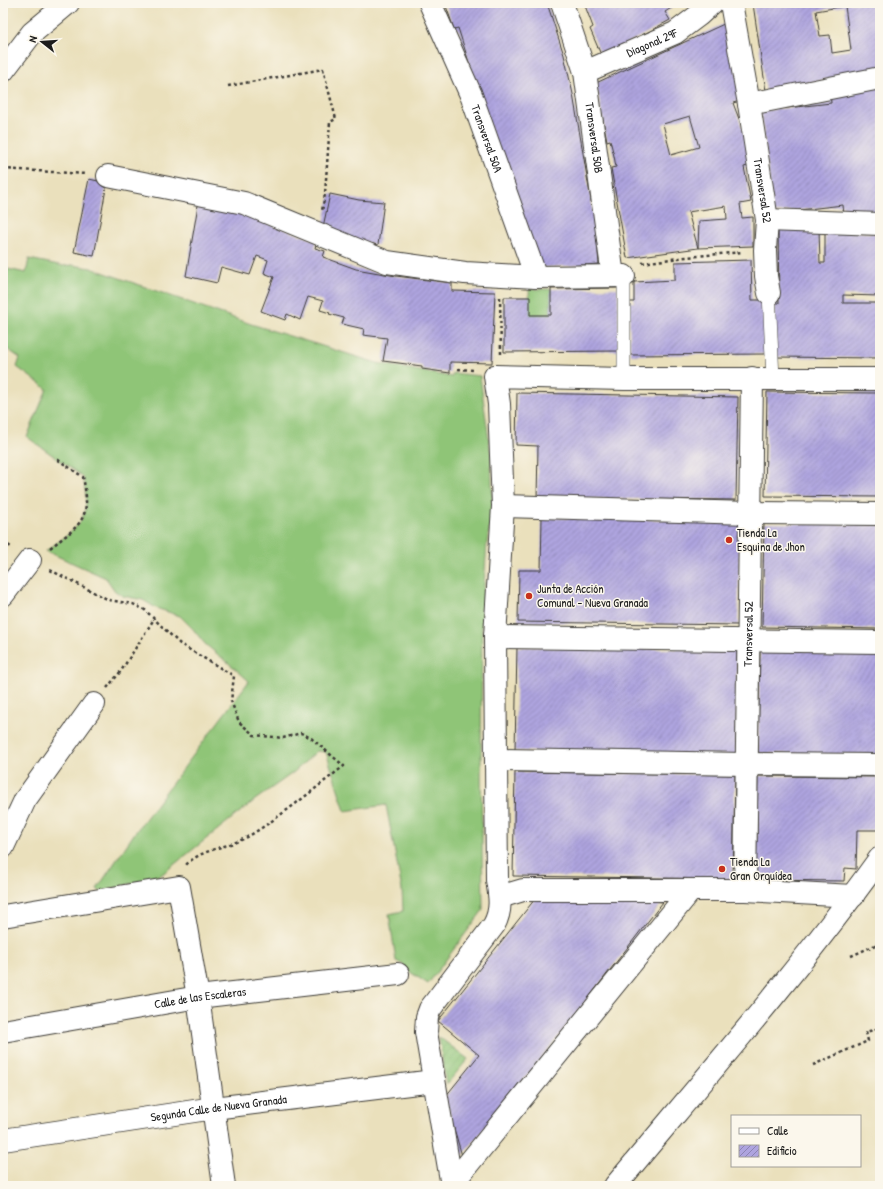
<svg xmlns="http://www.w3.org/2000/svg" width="883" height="1189" viewBox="0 0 883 1189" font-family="'Patrick Hand',sans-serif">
<defs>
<pattern id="garden-furrows" width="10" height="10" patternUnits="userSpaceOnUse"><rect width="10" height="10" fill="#8fc577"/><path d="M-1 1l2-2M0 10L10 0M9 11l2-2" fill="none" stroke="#7ba966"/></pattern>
<pattern id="building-hatch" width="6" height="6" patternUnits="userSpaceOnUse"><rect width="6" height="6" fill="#aea4df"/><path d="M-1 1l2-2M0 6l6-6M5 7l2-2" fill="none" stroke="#8d85b4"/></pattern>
</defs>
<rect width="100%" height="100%" fill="#fbf7ec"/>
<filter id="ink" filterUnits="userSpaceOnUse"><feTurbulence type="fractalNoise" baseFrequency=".025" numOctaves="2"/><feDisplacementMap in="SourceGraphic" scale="8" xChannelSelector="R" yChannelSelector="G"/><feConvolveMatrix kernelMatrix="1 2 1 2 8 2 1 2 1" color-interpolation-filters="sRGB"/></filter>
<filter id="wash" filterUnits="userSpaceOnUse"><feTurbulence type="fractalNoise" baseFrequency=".012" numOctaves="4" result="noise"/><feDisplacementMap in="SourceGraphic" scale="16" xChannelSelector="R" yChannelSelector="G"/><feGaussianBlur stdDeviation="0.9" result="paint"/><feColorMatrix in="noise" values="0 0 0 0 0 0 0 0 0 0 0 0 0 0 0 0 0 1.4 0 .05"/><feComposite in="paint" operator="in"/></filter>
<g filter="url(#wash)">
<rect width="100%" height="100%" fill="#eae0bc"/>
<path fill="#8fc577" stroke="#56704a" d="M29,259L64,266L72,265L91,268L251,324L377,363L452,377L453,373L480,376L491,455L493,511L487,542L482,614L481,762L483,910L428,984L407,970L402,964L396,961L389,914L403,911L402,890L386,805L345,811L326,752L317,751L294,772L255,800L161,875L101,892L97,889L134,834L249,681L232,666L205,644L193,629L180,616L156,608L143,600L123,596L115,591L106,578L46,551C79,526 92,522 83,477L27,437L47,389L17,367L20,358L3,346V268L26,273Z
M529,289H551V315H530Z"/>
<path fill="url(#garden-furrows)" stroke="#56704a" d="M439,1037L468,1059L446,1085Z"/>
<g id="blocks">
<path fill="url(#building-hatch)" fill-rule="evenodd" d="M445,3H547L564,55L573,94L596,230L599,264L535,268L458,28L454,29Z
M584,3H679L665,12L670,20L602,57L590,29L593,27Z
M757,3H880V69L766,91L753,4ZM845,6L851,50L832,53L830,35L820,36L816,11Z
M726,23L743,100L733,103L745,135L751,165L744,167L751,202L740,204L742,218L753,217V246L698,248L627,258L611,168L616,167L614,156L610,140L607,141L596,83ZM690,116L699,147L671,155L663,124ZM726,206L727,219L699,221L698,248L688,212Z
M880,86V217L844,216L843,205L773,213L761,111L831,103L830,93Z
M89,179L107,183L94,256L74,252Z
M330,194L359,200L384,202L378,245L322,232Z
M199,199L317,241L315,248L325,251L323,257L356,269L396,276L452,283V291L495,292L492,363L450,362V373L422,369V366L383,361L387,338L363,335L364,329L342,324L344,318L329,314L330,313L320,310L323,301L308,297L300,320L287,314L285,320L261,311L274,277L264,273L268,260L257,256L250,275L221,267L217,283L186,276Z
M778,227L819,229L820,263H825V229L880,234V296L843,295V303H880V358L774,357V303H779Z
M751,260L752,300H766V354L630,355L629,302H634V282L675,280V262Z
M618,288L619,351L504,352V297H530V315H551V289Z
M767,392L880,393V497L765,496Z
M517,393L738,397L736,500L537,498L538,446L516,445Z
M542,518L740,521L738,625L518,622L519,570H541Z
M764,523L880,525V629L762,627Z
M517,647L737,650L736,755L515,751Z
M760,650L880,651V755L758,753Z
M515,772L735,775L733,879L513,876Z
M758,776L880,777V830H857L856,869L845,868L844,881L756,880Z
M603,897L663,902L547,1051L462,1156L445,1097L479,1055L438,1021L535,899Z"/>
</g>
</g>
<g filter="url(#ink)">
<use href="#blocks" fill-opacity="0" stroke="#3b3934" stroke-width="1"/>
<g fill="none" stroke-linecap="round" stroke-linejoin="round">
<g stroke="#3b3934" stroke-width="14">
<path id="lane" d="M624,276V379
M769,293L773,379"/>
</g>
<g stroke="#3b3934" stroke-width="24">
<g id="street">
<path id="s1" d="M430,3L471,95L536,277"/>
<path id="s2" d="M562,3L585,72L613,276"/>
<path id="s3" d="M731,3L749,104L767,220L765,250L766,276L769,293"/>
<path d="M3,71L32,33L68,3"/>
<path id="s4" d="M585,72L675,33L699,15L712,3"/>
<path d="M749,104L880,78"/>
<path d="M108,176L244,203L387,262L465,273L536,277L624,276"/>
<path d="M767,220L880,224"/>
<path d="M503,506L750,513L880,514"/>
<path d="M3,595L30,560"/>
<path d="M495,637L880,642"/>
<path d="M496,760L747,764L880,765"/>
<path d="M3,847L25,800L94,704"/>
<path id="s5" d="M745,890L752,378"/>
<path d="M500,897L523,890H745L853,896"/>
<path d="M3,916L179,887L198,997L224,1186"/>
<path id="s6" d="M3,1031L198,997L398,974"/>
<path id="s7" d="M3,1140L214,1108L434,1081"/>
<path d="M451,1185L691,890"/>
<path d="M452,1186L426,1032L427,1017L430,1009L494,925C502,910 500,897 497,880L495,637L503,506L499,404L495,376L624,379H880"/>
<path d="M615,1186C705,1078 798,972 880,858"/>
</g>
</g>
<path stroke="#3b3934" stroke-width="2.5" stroke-dasharray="3 3" stroke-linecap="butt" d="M228,86L323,69L336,119L330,122L325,194L322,211
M3,169L86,174
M642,263L686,257L742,252
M500,297L501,354
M458,369L473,370
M3,542L11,547
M50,548C81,524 92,520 83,477L57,459
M50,570L109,600L133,604L145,610L180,644L234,676L231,701L239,722L254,735L283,738L301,733L311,738L344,766C313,790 283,815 249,836C231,847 200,849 186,865
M107,688L121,671L154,619
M851,956L880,943
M813,1065L868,1041L866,1032L880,1028"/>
<use href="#lane" stroke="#fff" stroke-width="13"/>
<use href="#street" stroke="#fff" stroke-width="22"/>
</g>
</g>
<g fill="#c8321e" stroke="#fbf7ec" stroke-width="1.5">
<circle cx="729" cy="540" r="4"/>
<circle cx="529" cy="596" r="4"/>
<circle cx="722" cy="869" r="4"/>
</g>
<g text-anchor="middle" stroke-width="3" stroke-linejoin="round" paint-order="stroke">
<g font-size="12" fill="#1c1c1c" stroke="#fbf7ec">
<text dy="4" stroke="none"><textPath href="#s4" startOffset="73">Diagonal 29F</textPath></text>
<text dy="4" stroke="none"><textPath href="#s2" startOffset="139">Transversal 50B</textPath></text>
<text dy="4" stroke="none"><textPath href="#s1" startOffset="147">Transversal 50A</textPath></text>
<text dy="4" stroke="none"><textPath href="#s3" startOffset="190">Transversal 52</textPath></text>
<text dy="4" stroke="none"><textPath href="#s5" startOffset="256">Transversal 52</textPath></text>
<text dy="4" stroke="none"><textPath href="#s6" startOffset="200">Calle de las Escaleras</textPath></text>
<text dy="4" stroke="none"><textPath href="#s7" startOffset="218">Segunda Calle de Nueva Granada</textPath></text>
</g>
<g font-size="12" fill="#1c1c1c" stroke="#fbf7ec" text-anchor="start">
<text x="737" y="537">Tienda La<tspan x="737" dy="14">Esquina de Jhon</tspan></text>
<text x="537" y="593">Junta de Acción<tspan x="537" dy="14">Comunal - Nueva Granada</tspan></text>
<text x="730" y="866">Tienda La<tspan x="730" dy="14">Gran Orquídea</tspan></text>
</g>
</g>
<rect width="883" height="1189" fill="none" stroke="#fbf7ec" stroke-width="16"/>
<rect x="731" y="1115" width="130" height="52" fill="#fbf7ec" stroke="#a29f99"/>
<rect x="739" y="1128" width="20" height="6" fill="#ffffff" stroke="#a29f99"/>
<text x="767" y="1135" font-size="12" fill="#1c1c1c">Calle</text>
<rect x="739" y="1145" width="20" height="12" fill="url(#building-hatch)" stroke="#a29f99"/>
<text x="767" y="1155" font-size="12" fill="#1c1c1c">Edificio</text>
<g transform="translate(42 42) rotate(287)" stroke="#fbf7ec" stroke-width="3" paint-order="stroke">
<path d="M0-3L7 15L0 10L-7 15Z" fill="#1c1c1c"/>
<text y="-6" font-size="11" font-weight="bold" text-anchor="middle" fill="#1c1c1c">N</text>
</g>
</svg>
